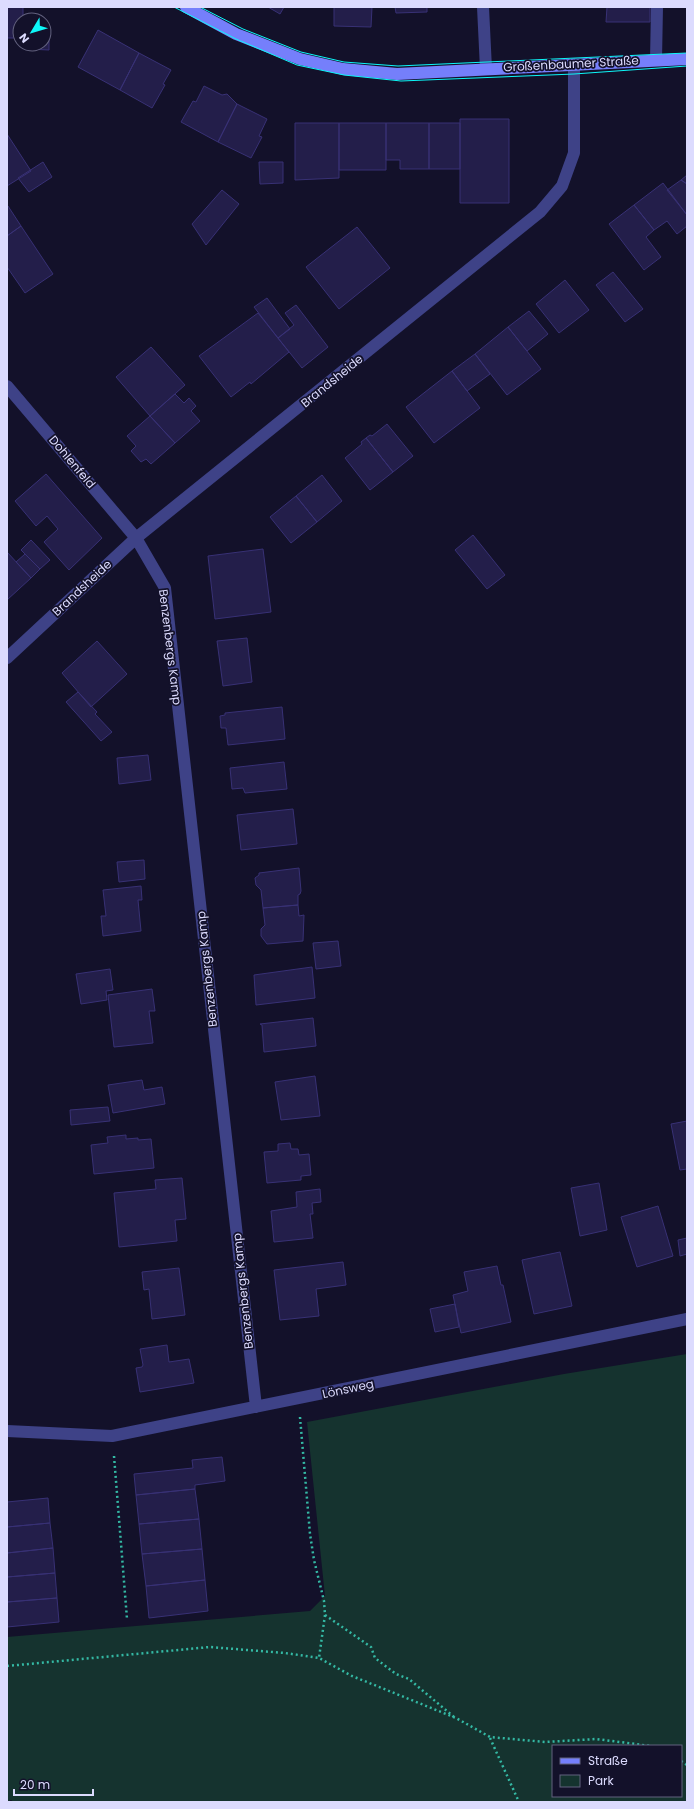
<svg xmlns="http://www.w3.org/2000/svg" width="694" height="1809" viewBox="0 0 694 1809" font-family="Poppins,sans-serif">
<rect width="100%" height="100%" fill="#13112a"/>
<path fill="#15332f" fill-rule="evenodd" d="M687,1354V1802H14L11,1800L7,1802V1637L310,1611L325,1596L307,1422L564,1374ZM553,1746H681V1796H553Z"/>
<path fill="#231e4a" stroke="#383175" d="M7,7H23V20H20V38H7Z
M268,7H284L280,14Z
M334,7H372L371,27L334,26Z
M395,7H427V12L396,13Z
M607,7H650V22H606Z
M44,26H49V50L27,49V44H44Z
M98,30L139,53L120,90L78,67Z
M139,53L171,70L163,84L165,85L152,108L120,90Z
M204,86L222,95L227,94L237,104L218,142L181,122L193,101L196,102Z
M237,104L267,119L259,136L262,137L251,158L218,142Z
M460,119H509V203H460Z
M295,123H339V178L295,180Z
M339,123H386V170H339Z
M386,123H429V169H400V160H386Z
M429,123H460V169H429Z
M7,134L31,171L7,186Z
M43,162L52,177L29,192L18,178Z
M259,162H283V183L260,184Z
M687,175V184L681,180Z
M681,180L687,184V215L667,190Z
M663,183L687,215V226L677,234L667,221L654,230L634,205Z
M222,190L239,204L206,245L192,224Z
M634,205L654,230L646,237L661,257L644,270L609,224Z
M8,206L21,226L7,236V207Z
M21,226L53,274L25,293L7,267V236Z
M357,227L390,268L339,309L306,267Z
M613,272L643,309L625,322L596,285Z
M565,280L589,310L559,333L536,304Z
M267,298L290,329L278,338L254,307Z
M296,305L328,347L302,368L278,338L294,325L285,313Z
M529,311L548,334L527,351L508,327Z
M258,313L289,352L251,384L250,382L231,397L199,356Z
M508,327L541,369L507,395L475,354Z
M151,347L185,385L150,416L116,377Z
M475,354L490,374L467,391L452,371Z
M452,371L480,408L434,443L406,407Z
M175,394L184,403L189,398L196,406L191,411L200,421L175,443L150,416Z
M150,416L175,443L151,464L146,459L141,462L131,451L136,446L127,436Z
M387,424L413,456L393,472L366,438L370,435L372,436Z
M366,438L393,472L370,490L345,458L362,444L361,442Z
M46,474L102,538L69,570L44,542L58,529L47,516L36,526L15,501Z
M322,475L342,501L317,522L296,496Z
M296,496L317,522L291,543L270,517Z
M473,535L505,575L487,589L455,550Z
M31,540L50,560L40,569L21,550Z
M263,549L271,612L215,619L208,556Z
M7,552L31,578L7,600Z
M25,554L40,569L31,578L16,562Z
M247,638L252,682L223,686L217,641Z
M97,641L127,674L91,707L62,673Z
M78,692L97,712L95,714L112,732L101,741L66,702Z
M282,707L285,739L228,745L226,728H221L220,716L225,715V713Z
M148,755L151,780L119,784L117,758Z
M284,762L287,789L245,793L243,788L232,789L230,768Z
M293,809L297,844L241,850L237,815Z
M144,860L145,879L119,882L117,862Z
M299,868L301,891L300,894L298,895V905L263,908L261,890L256,885L255,878L259,875V873Z
M141,886L142,900H138L141,931L103,936L101,916H106L103,890Z
M298,905L299,916L304,915L303,941L267,944L261,936V929L265,925L263,908Z
M338,941L341,966L316,969L313,943Z
M312,967L315,998L256,1005L254,975Z
M110,969L113,990L106,991L107,1000L81,1004L76,974Z
M152,989L155,1011H149L153,1043L114,1047L108,995Z
M313,1018L316,1046L264,1052L262,1025L260,1024Z
M315,1076L320,1116L281,1120L275,1082Z
M142,1080L144,1090L162,1087L165,1104L113,1113L108,1085Z
M108,1107L110,1121L71,1125L70,1110Z
M687,1121V1169L680,1170L671,1124Z
M126,1135V1139L138,1138V1140L151,1139L154,1168L94,1174L91,1145L108,1143L107,1137Z
M290,1143L291,1149H298L299,1155L309,1154L311,1175L301,1176V1180L267,1183L264,1152L278,1151V1144Z
M182,1178L186,1219L175,1220L177,1241L119,1247L114,1193L156,1189L155,1180Z
M599,1183L607,1230L580,1236L571,1188Z
M320,1189L321,1202L312,1203L313,1214H310L313,1238L274,1242L271,1211L297,1207L296,1192Z
M658,1206L673,1256L637,1267L621,1217Z
M687,1238V1254L680,1256L678,1240Z
M560,1252L572,1306L534,1314L522,1260Z
M343,1262L346,1285L316,1289L319,1316L280,1320L274,1270Z
M497,1266L501,1285H503L511,1322L461,1333L453,1295L468,1291L464,1272Z
M179,1268L185,1315L152,1319L149,1289L144,1290L142,1272Z
M455,1304L459,1327L435,1332L430,1309Z
M167,1345L169,1362L189,1359L194,1383L140,1392L136,1368L142,1367L143,1365L140,1349Z
M222,1457L225,1481L195,1485V1489L136,1495L134,1474L193,1468L192,1460Z
M195,1489L199,1519L139,1524L136,1495Z
M48,1498L50,1523L7,1527V1502Z
M199,1519L202,1549L142,1554L139,1524Z
M50,1523L53,1548L7,1553V1527Z
M53,1548L55,1573L7,1577V1553Z
M202,1549L205,1580L146,1586L142,1554Z
M55,1573L57,1598L7,1602V1577Z
M205,1580L208,1611L149,1618L146,1586Z
M57,1598L59,1622L7,1627V1602Z"/>
<g fill="none" stroke-linecap="round" stroke-linejoin="round">
<path stroke="#34b9a4" stroke-width="2.5" stroke-dasharray="2 3" stroke-linecap="butt" d="M300,1417L310,1534L314,1560L324,1601L325,1615L319,1658
M114,1456L127,1619
M325,1615L371,1647L375,1658L396,1674L409,1679L454,1717
M7,1666L210,1647L285,1653L319,1658L352,1676L456,1718L490,1737L545,1742L596,1739L651,1746
M490,1738L519,1802
M681,1761L687,1765"/>
<path stroke="#3e4287" stroke-width="12" d="M483,7L486,69
M656,60L657,7"/>
<path stroke="#3e4287" stroke-width="12" d="M7,386L136,538L165,588L256,1407
M7,658L136,538L540,212L562,186L574,153V64
M7,1431L112,1436L687,1319"/>
<path stroke="#757ffb" stroke-width="12" d="M186,7L236,34L300,59L343,69L397,74L687,59"/>
<path stroke="#0df7f8" stroke-width="1" d="M174,7L236,39L297,65L344,75L401,81L574,74L687,66
M200,7L243,29L301,52L344,62L398,66L687,53"/>
</g>
<g text-anchor="middle" stroke-width="3.5" stroke-linejoin="round" paint-order="stroke">
<g font-size="12" fill="#dcdbfe" stroke="#13112a">
<text transform="translate(571 64) rotate(-3)" y="4">Großenbaumer Straße</text>
<text transform="translate(332 381) rotate(-39)" y="4">Brandsheide</text>
<text transform="translate(72 462) rotate(50)" y="4">Dohlenfeld</text>
<text transform="translate(82 588) rotate(-43)" y="4">Brandsheide</text>
<text transform="translate(170 647) rotate(83)" y="4">Benzenbergs Kamp</text>
<text transform="translate(207 969) rotate(-96)" y="4">Benzenbergs Kamp</text>
<text transform="translate(243 1291) rotate(-96)" y="4">Benzenbergs Kamp</text>
<text transform="translate(348 1389) rotate(-12)" y="4">Lönsweg</text>
</g>
</g>
<rect width="694" height="1809" fill="none" stroke="#dcdbfe" stroke-width="16"/>
<rect x="552" y="1745" width="130" height="52" fill="#13112a" stroke="#63627f"/>
<rect x="560" y="1758" width="20" height="6" fill="#757ffb" stroke="#63627f"/>
<text x="588" y="1765" font-size="12" fill="#dcdbfe">Straße</text>
<rect x="560" y="1775" width="20" height="12" fill="#15332f" stroke="#63627f"/>
<text x="588" y="1785" font-size="12" fill="#dcdbfe">Park</text>
<g transform="translate(32 32) rotate(232)"><circle r="19" fill="#13112a" stroke="#63627f"/>
<path d="M0-3L7 15L0 10L-7 15Z" fill="#0df7f8"/>
<text y="-6" font-size="11" font-weight="bold" text-anchor="middle" fill="#dcdbfe">N</text>
</g>
<path d="M14 1789v6h79v-6" fill="none" stroke="#dcdbfe" stroke-width="2"/>
<text x="20" y="1789" font-size="12" fill="#dcdbfe" stroke="#13112a" stroke-width="3" paint-order="stroke">20 m</text>
</svg>
